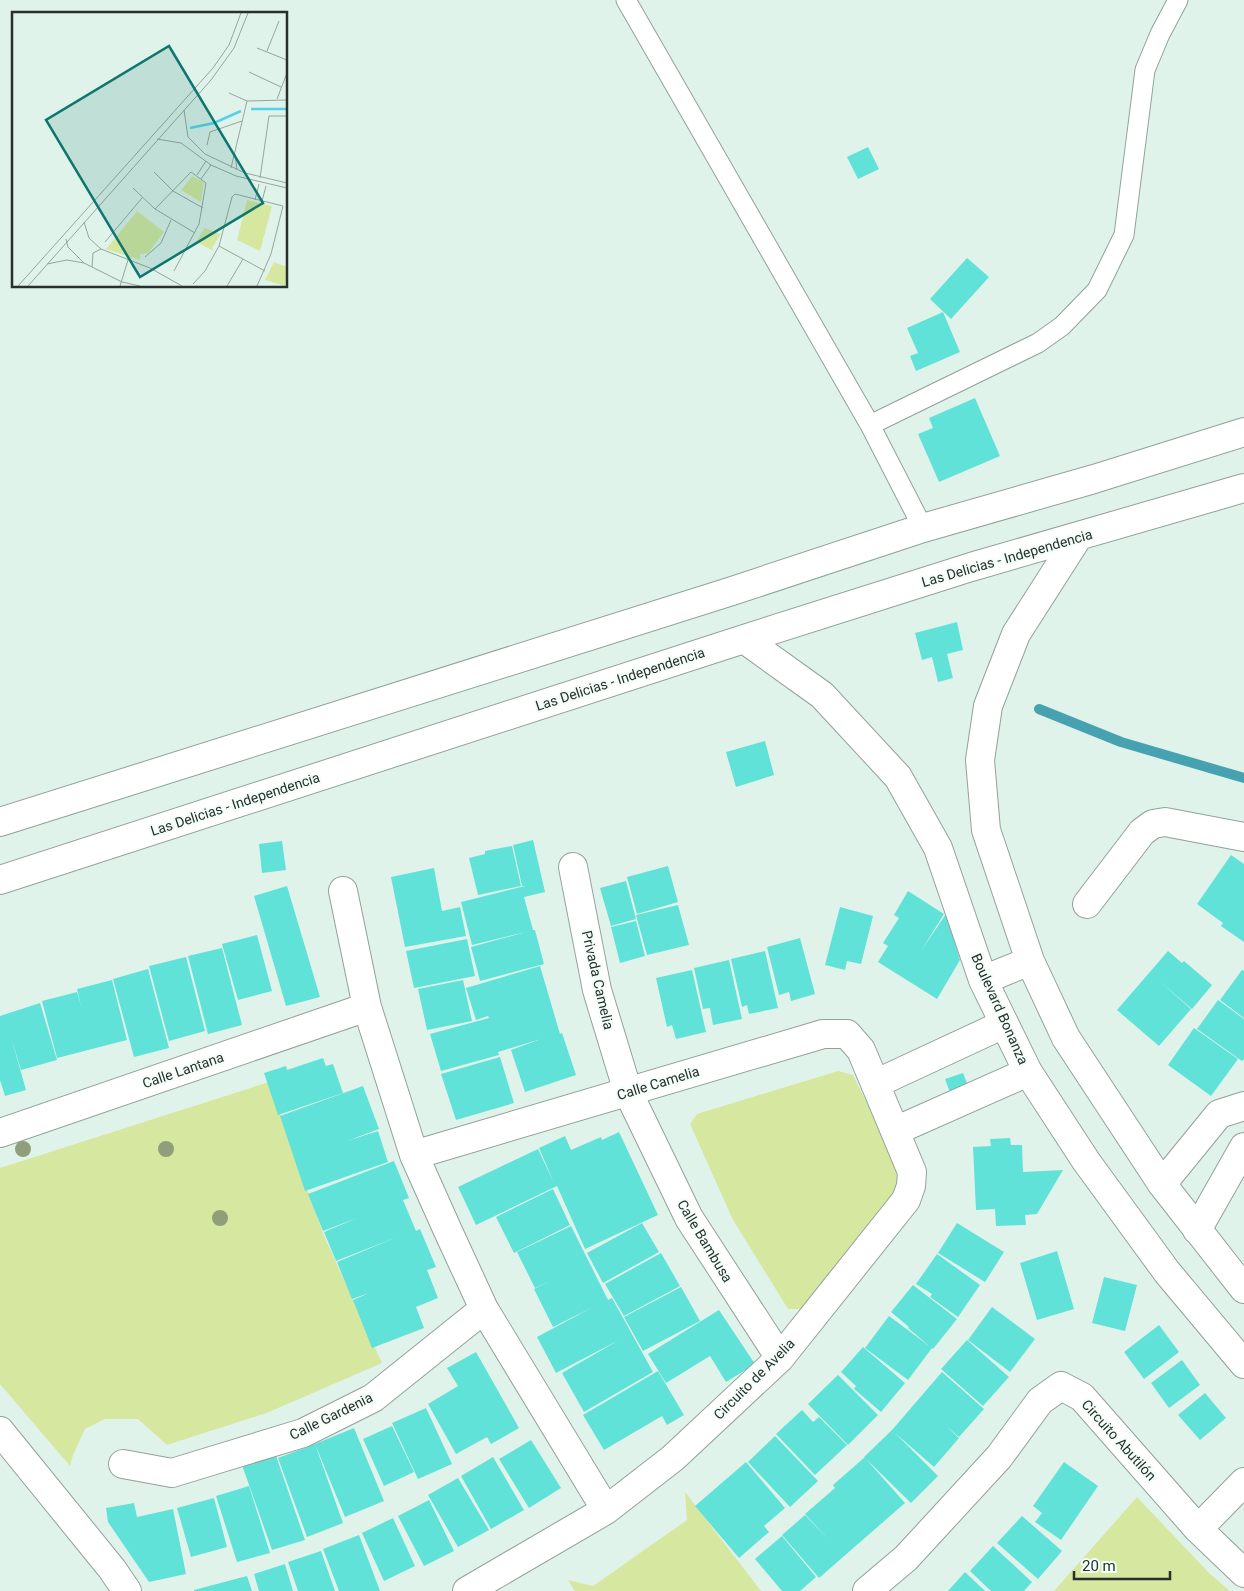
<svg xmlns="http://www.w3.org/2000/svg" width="1244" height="1591" viewBox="0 0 1244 1591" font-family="Roboto,sans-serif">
<rect width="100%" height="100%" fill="#e0f3ea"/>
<path fill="#d6e7a0" d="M838,1071L853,1075L901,1172L899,1194L808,1309H788L733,1220L690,1124L697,1114Z
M269,1082L324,1236L382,1363L269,1412L167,1445L138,1419H105L85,1429L73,1455L70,1466L0,1384V1168Z
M685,1492L761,1591H575L568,1580L593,1586L687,1520Z
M1137,1497L1209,1573L1230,1591H1054Z"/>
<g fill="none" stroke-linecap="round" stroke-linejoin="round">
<path stroke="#46a2b1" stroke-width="10" d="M1039,709L1121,742L1244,778"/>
</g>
<path fill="#60e2d9" d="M868,147L879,169L858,179L847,157Z
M967,258L989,277L951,319L930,299Z
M943,312L960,352L916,371L910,356L918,353L907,328Z
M975,398L1000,456L939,482L918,434L933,428L929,418Z
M957,622L963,650L947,654L953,678L938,682L932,657L922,660L915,633Z
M765,741L774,775L736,787L726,752Z
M533,840L545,892L524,897L533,930H535L544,964L480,981L471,947L526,932L472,945L461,902L525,886H522L513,845Z
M282,841L286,870L262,873L259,844Z
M512,846L521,886L478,895L469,858L485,854V851Z
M1231,855L1244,864V942L1221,926L1223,923L1197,904Z
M668,866L678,902L637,914L627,877Z
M434,868L442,911L460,907L466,936L405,947L391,877Z
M626,881L636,919L611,926L600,888Z
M287,886L320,997L286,1006L254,896Z
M908,891L944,914L921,951L946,914L960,960L937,999L878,962L888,946L883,943L899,918L894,915Z
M678,905L689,945L647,955L636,915Z
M840,907L873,916L861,964L847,961L845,970L825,965Z
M636,921L645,956L620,963L611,927Z
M257,935L272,991L238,1000L222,944Z
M800,938L815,994L791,1001L789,992L779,995L767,947Z
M467,939L475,976L414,988L406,951Z
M222,948L242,1025L208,1034L188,956Z
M765,951L778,1008L749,1014L747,1005L742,1007L731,959Z
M1168,951L1182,963L1184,961L1212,985L1192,1009L1157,979L1191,1009L1159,1046L1117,1010Z
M186,957L205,1031L169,1041L149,966Z
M729,960L742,1019L713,1025L710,1008L703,1009L694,968Z
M540,966L560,1034L562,1033L576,1075L525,1092L511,1050L541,1039L498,1052L499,1055L441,1071L430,1034L489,1018L488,1016L476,1020L466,988Z
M148,969L169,1048L134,1057L113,979Z
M692,970L706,1032L676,1039L672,1025L667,1027L656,978Z
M1242,970L1244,971V1018L1220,1000Z
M112,980L127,1040L57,1058L42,1001L77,992L81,1006L77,989Z
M463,980L472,1021L427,1030L418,989Z
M1218,1000L1244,1019V1059L1242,1061L1197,1029Z
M40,1003L57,1060L21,1070L11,1037L26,1090L5,1096L0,1080V1016Z
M1194,1028L1238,1059L1211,1096L1168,1065Z
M500,1057L514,1103L456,1120L441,1074Z
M323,1058L326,1066L333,1064L343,1093L278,1115L264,1073L286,1066L287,1070Z
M963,1073L970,1091L952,1098L945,1079Z
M363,1086L379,1129L347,1141L378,1131L388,1162L305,1191L280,1116Z
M619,1132L658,1215L585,1249L557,1186L476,1225L458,1187L538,1149L554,1183L539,1148L565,1136L571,1150L601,1137L602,1140Z
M1010,1138L1011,1145H1022L1023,1172L1063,1170L1037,1214L1025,1215L1026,1225L996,1226L995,1209L976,1210L973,1147L991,1146L990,1139Z
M394,1161L409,1198L403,1200L416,1231L420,1229L436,1267L427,1270L438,1298L416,1307L424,1328L372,1348L353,1300L369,1293L352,1299L337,1262L397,1237L336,1261L324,1232L357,1218L323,1231L308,1194Z
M553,1189L570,1225L514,1253L496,1217Z
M642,1223L659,1252L603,1283L587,1253Z
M957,1223L1004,1252L985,1282L938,1253Z
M571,1226L608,1300L612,1298L653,1372L584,1412L562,1373L619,1340L556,1373L537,1337L593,1307L553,1327L534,1289L550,1281L535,1288L517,1252Z
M1057,1251L1074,1309L1037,1320L1020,1263Z
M661,1253L680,1286L624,1316L605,1284Z
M937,1254L980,1285L958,1317L930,1297L932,1294L916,1284Z
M1104,1277L1137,1285L1125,1331L1092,1323Z
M913,1285L957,1319L933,1349L908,1328L909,1327L891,1312Z
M681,1287L700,1321L643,1351L624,1317Z
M992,1307L1035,1339L1010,1372L968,1340Z
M719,1310L755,1364L726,1382L710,1356L666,1383L648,1354Z
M889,1316L932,1348L908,1380L865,1348Z
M1159,1325L1179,1352L1144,1379L1124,1352Z
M967,1340L1009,1377L983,1406L941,1369Z
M863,1347L905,1383L881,1412L854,1389L856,1386L841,1372Z
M476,1352L519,1428L491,1444L487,1437L456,1454L428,1404L458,1386L447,1368Z
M1182,1360L1200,1385L1169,1408L1151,1383Z
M658,1371L684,1415L667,1425L662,1416L604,1450L583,1415Z
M942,1372L984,1409L959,1437L946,1426L959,1438L934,1467L895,1433L938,1476L911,1503L866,1459L905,1503L819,1578L782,1535L805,1515L830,1541L805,1514L835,1488L833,1485L865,1457H864L892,1430Z
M838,1375L878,1415L848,1445L808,1404Z
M1205,1393L1226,1418L1200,1440L1178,1415Z
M426,1408L452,1464L418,1479L392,1423Z
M802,1410L813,1422L819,1417L847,1445L815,1475L776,1434Z
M392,1426L414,1472L384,1486L363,1439Z
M354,1428L384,1501L345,1517L315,1444Z
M775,1436L818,1481L790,1507L748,1462Z
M531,1440L561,1488L529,1508L499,1459Z
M315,1444L343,1523L307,1537L278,1458Z
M275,1453L305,1540L272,1550L242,1465Z
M493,1457L524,1510L491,1529L461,1476Z
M746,1462L785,1508L764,1526L769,1532L739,1558L695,1506Z
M1064,1462L1098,1486L1061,1540L1035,1522L1042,1513L1033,1506Z
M458,1478L489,1530L458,1547L428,1495Z
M249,1486L270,1553L237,1562L216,1496Z
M214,1498L227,1547L191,1557L177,1508Z
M429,1500L454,1551L424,1566L398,1516Z
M134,1503L137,1517L173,1509L186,1574L149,1582L108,1522L106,1508Z
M1022,1516L1062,1551L1038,1579L997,1543Z
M393,1518L415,1566L384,1581L362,1533Z
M359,1535L380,1591H339L323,1549Z
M782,1536L816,1577L800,1591H782L755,1559Z
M993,1546L1032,1582L1024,1591H991L970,1571Z
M321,1551L335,1591H298L288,1562Z
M285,1564L293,1591H259L254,1574Z
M965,1572L985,1591H948Z
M247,1576L252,1591H194V1590Z"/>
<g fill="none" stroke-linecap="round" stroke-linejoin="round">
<g stroke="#90a29a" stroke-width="21">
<path id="lane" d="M626,0L870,425L923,528
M870,425L1038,343L1062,326L1097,290L1124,235L1145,70L1160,34L1178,0"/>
</g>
<g stroke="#90a29a" stroke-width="30">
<path id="street" d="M573,867L597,990L628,1092L689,1218L780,1358
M343,891L367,1007L414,1155L448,1231L484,1309L606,1510
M1087,904L1142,832L1153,824L1165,822L1244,837
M875,1084L1004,1024
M895,1131L1028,1072
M0,1133L367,1007
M414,1155L823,1034H847L861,1050L912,1172L911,1186L906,1200L780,1358L673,1458L606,1510L467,1591
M1162,1184L1219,1114L1244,1106
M1197,1230L1244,1147
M123,1464L172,1473L303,1433L373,1398L484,1309
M1198,1529L1244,1482
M867,1591L906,1558L999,1457L1040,1401L1061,1386L1082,1397L1198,1529L1244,1573"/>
</g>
<g stroke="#90a29a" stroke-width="30">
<path id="secondary" d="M1078,537L1016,634L988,706L980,760L986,830L1030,961L1066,1038L1162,1184L1244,1289
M744,639L822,695L898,777L938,848L983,980L1028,1072L1086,1161L1167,1272L1244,1364
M0,822L729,592L923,528L1094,479L1244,432
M0,880L744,639L971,567L1244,488
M983,980L1030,961
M0,1431L112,1569L127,1591"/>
</g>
<use href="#lane" stroke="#fff" stroke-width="19"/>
<use href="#street" stroke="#fff" stroke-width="28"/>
<use href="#secondary" stroke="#fff" stroke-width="28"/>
</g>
<g fill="#909f79">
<circle cx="23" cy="1149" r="8"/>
<circle cx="166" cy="1149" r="8"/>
<circle cx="220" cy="1218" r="8"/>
</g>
<g text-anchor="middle" stroke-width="4.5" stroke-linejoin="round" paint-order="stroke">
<g font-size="14" fill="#282f2c" stroke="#f3fef9">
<text transform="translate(1007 558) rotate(-16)" y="5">Las Delicias - Independencia</text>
<text transform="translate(620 679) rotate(-18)" y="5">Las Delicias - Independencia</text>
<text transform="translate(235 804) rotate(-18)" y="5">Las Delicias - Independencia</text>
<text transform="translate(598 980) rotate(77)" y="5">Privada Camelia</text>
<text transform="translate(1000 1009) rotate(66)" y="5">Boulevard Bonanza</text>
<text transform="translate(183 1070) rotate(-19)" y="5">Calle Lantana</text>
<text transform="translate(658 1083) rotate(-17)" y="5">Calle Camelia</text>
<text transform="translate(705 1241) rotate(59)" y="5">Calle Bambusa</text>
<text transform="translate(754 1379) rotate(-45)" y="5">Circuito de Avelia</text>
<text transform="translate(331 1416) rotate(-26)" y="5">Calle Gardenia</text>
<text transform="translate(1119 1440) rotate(48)" y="5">Circuito Abutilón</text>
</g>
</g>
<g transform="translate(12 12)">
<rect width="275" height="275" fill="#e0f3ea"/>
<path d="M180,164L192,170L189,190L169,178ZM235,188L260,194L248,239L225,228ZM125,199L152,220L136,241L128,242V248L94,237ZM190,215L209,222L200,236L202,239L184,230L192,217ZM262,250L275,255L273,274L253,268Z" fill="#d6e7a0"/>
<path fill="none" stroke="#53d3ea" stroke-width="2.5" d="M239,97H275M178,116L202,111L229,99"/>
<path fill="none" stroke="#96a59e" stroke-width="1" d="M245,36L275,48M255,39L267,9M237,60L269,75M217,81L235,89L275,88M265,87L275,61M172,98L176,125L193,142L233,161L275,171M145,127L169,131L199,153L224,164L275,176M195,133L198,120L230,109M223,142L225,158M219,156L235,89M142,160L161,179L191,196M185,163L194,149M248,166L257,104H275M189,167L199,153M121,176L143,197L183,221M243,188L247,172M250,189L254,174M143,197L179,160L194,171L187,212L162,259M72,210L77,226L89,237L138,256L170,274M54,227L56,235L72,251L110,270L128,274M93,230L130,186M207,234L253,259M133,245L149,231L159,208M35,252L55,248L72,251M80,255L81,241L89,237M181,272L193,259L207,234L220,185L223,182L271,194L259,242L245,274M6,274L201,56L217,33L229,1M16,274L199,68L222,36L236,1M108,274L116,248M215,274L231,247"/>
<path fill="#0f766e" fill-opacity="0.15" stroke="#0f766e" stroke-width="2.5" d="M157,34L251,191L128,265L34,108Z"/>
<rect width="275" height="275" fill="none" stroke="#282f2c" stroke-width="2.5"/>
</g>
<path d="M1074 1571v8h96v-8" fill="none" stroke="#282f2c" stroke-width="2.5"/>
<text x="1082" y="1571" font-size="15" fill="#282f2c" stroke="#f3fef9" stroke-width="4" paint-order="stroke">20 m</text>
</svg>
